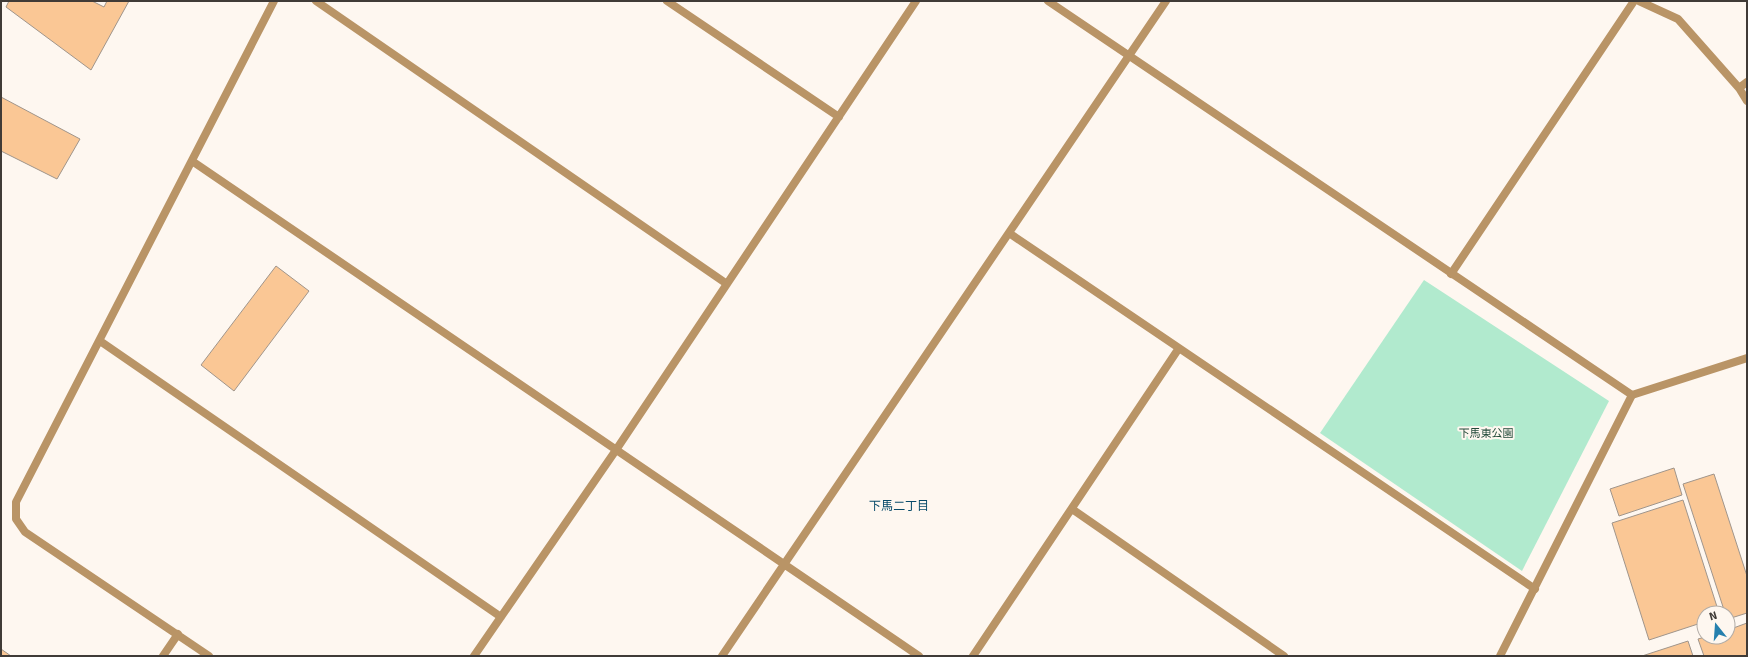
<svg xmlns="http://www.w3.org/2000/svg" width="1748" height="657" viewBox="0 0 1748 657" font-family="Signika,'Noto Sans JP',sans-serif">
<rect width="100%" height="100%" fill="#fef7f0"/>
<path fill="#b1eace" d="M1424,280L1609,401L1522,571L1320,433Z"/>
<path fill="#fac795" stroke="#a0958b" d="M9,1H92L104,7L107,1H129L91,70L6,7Z
M1,97L80,139L57,179L1,151Z
M276,266L309,291L234,391L201,365Z
M1674,468L1682,495L1619,516L1610,489Z
M1714,474L1747,576V613L1728,619V613H1725L1683,484Z
M1683,500L1719,613H1704V622L1649,640L1612,523Z
M1747,623V656H1704L1698,639L1705,637H1728V630Z
M1688,641L1693,656H1642Z
M1,649L11,656H1Z"/>
<g fill="none" stroke-linecap="round" stroke-linejoin="round">
<path stroke="#b99466" stroke-width="8" d="M316,1L727,284
M667,1L839,117
M1639,1L1678,19L1739,88L1747,101
M1739,88L1747,82
M192,161L919,656
M1009,233L1535,589
M1451,274L1634,1
M100,341L501,617
M1632,395L1747,358
M1072,509L1284,656
M163,656L178,634
M209,656L25,532L16,519V502L274,1
M474,656L616,450L916,1
M722,656L1166,1
M973,656L1179,348"/>
<path stroke="#b99466" stroke-width="8" d="M1048,1L1632,395L1500,656"/>
</g>
<g text-anchor="middle" stroke-width="4" stroke-linejoin="round" paint-order="stroke">
<g font-size="11" fill="#224a39" stroke="#fef7f0">
<text x="1486" y="437">下馬東公園</text>
</g>
<g font-size="12" fill="#084b6a" stroke="#fef7f0">
<text x="899" y="510">下馬二丁目</text>
</g>
</g>
<rect width="1748" height="657" fill="none" stroke="#403b37" stroke-width="4"/>
<g transform="translate(1716 625) rotate(343)"><circle r="19" fill="#fef7f0" stroke="#b2aca6"/>
<path d="M0-3L7 15L0 10L-7 15Z" fill="#2680ae"/>
<text y="-6" font-size="11" font-weight="bold" text-anchor="middle" fill="#403b37">N</text>
</g>
</svg>
